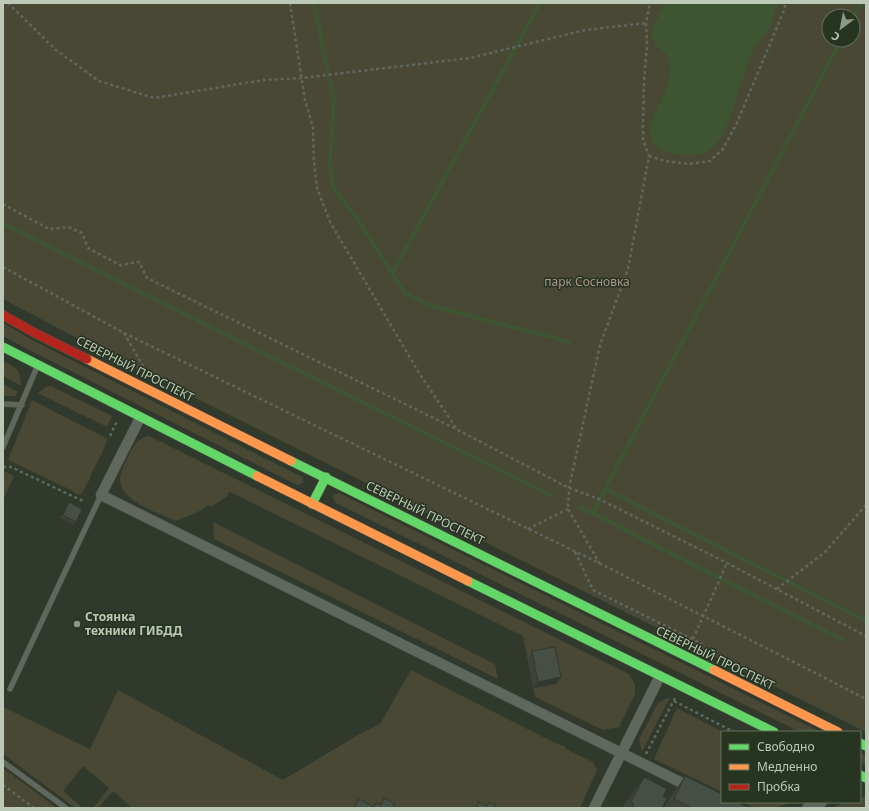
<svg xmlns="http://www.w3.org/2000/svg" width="869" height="811" viewBox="0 0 869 811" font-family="'Noto Sans',sans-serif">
<rect width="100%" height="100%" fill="#30392c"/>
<path fill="#484835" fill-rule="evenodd" d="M3,3H866V732L105,353L3,299ZM829,16H853V40H829Z
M3,323L36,342L302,477L304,483L297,485L31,351L3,336Z
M3,361C16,368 21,369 21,386L3,376Z
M3,384L18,392L15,396H3Z
M51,386L112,416L107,427L38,393L46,387Z
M32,400L108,439L101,455L91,474L90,479L81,494H76L71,490L58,484L8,460Z
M149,436L629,674L635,684V694L619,727L603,730L535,697L523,636L230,492L227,494L228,496L210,507L209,505L196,513L175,521C159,513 126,503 121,485C118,476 123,466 127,459C133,447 135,439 149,436Z
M4,471L14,476L3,500V474Z
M339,493L821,732H800L336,503L332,496Z
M213,522L495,664L498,679L214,539Z
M411,670L555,743L564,746L566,749L593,762L597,770L580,808H378L355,806L353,808H132L113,791L98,808H93L109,788L83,766L63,791L83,808H75L3,754V707L90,749L118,690L283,780L358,735L380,724Z
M670,697L642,752L639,739L658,703Z
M677,708L723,732H722V792L654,759Z
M860,752L866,755V765L860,762Z
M3,768L57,808H3Z
M864,797H866V808H831L846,802H860V798Z
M742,802H791L775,808H755Z"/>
<path fill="#3e5531" d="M666,3H781C772,11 774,14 771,24C767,35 756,44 751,55C740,80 731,134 709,151C698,159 664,156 655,145C651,142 651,136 650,131C649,122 659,106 663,97C667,88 670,78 670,68C671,48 650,49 652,33C654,22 661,13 666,3Z"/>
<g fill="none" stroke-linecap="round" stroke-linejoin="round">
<path stroke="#3e5531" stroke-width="4" d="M314,3L334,101L330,162L333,187L356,217L405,293L429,305L569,342
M853,18L861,3
M3,224L552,496
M392,274L540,3
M605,489L841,40
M580,507L843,640
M593,513L605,489L866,621"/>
<g stroke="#4e544a" stroke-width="6">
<path id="lane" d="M3,404L22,405
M3,447L37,367
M10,689L101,495
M3,762L66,808"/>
</g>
<g stroke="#4e544a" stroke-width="11">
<path id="street" d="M140,418L101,495L692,788
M594,808L660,676
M807,808L822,802"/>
</g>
<g stroke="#4e544a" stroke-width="10">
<path id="fast" d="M3,347L257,476
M291,461L714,670
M312,504L326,477
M468,581L774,732
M860,743L866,746
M860,775L866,778"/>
</g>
<g stroke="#4e544a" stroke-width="10">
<path id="slow" d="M87,359L291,461
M257,476L468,581
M714,670L838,732"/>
</g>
<g stroke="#4e544a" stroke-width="10">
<path id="jam" d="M3,315L33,332L87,359"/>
</g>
<path stroke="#61675d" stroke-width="2.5" stroke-dasharray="3 3" stroke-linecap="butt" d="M8,3L56,50L99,81L154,98L264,80L302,78L470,58L585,30L646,23
M290,3L305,101L313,127L314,162L317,188L330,222L419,373L456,428
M649,156L665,161L689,164L710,161L723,149L736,125L783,13L786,3
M3,204L49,229L68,227L82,233L88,248L120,265L139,262L147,278L456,429L569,488L599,499L727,563L866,636
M3,267L124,333L601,564L866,699
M124,333L143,366
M110,436L117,421
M3,467H11L85,502
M528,529L568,509
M575,552L593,590L702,644
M600,564L568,509L569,488L600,345L628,269L649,156L643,140V125L644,83L647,45L646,23L650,3
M777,589L825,552L866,505
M693,639L727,563
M674,701L734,732
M646,754L675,698
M3,785L34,808"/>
<use href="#lane" stroke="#60675c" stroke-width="5"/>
<use href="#street" stroke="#60675c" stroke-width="10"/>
<use href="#fast" stroke="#63d668" stroke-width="9"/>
<use href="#slow" stroke="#ff974d" stroke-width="9"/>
<use href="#jam" stroke="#b3261e" stroke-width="9"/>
</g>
<path fill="#3d433a" d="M69,502L76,522L74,525L60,518Z
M532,651L556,684L533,688L528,658Z
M685,776L749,808H664L667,802Z
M644,777L663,796L662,808H622Z
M384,798L394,808H353L359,799L374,807L376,803L380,805Z"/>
<path fill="#32372f" d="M561,677L556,684L533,688L538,682Z"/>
<path fill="#474e43" stroke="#32372f" d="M69,502L82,509L76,522L63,515Z
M555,647L561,677L538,682L532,651Z
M685,776L722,794V802H737L749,808H692L674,799Z
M644,777L667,789L663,796L667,798L662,808H632L634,804L631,802Z
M384,798L395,804L393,807L394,808H358L355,806L359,799L374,807L376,803L381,805Z
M479,802L487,806L489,802L495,805L494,808H476Z"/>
<circle fill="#8c9786" stroke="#273420" stroke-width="1.5" cx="77" cy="624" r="4"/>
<g text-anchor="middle" stroke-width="3" stroke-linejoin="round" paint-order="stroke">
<g font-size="12" fill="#ad968d" stroke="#273420">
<text x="587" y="286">парк Сосновка</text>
</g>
<g font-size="12" fill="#bdc9b7" stroke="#273420">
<text transform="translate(135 369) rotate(27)" y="4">СЕВЕРНЫЙ ПРОСПЕКТ</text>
<text transform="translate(425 513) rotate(26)" y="4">СЕВЕРНЫЙ ПРОСПЕКТ</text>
<text transform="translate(715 658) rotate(26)" y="4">СЕВЕРНЫЙ ПРОСПЕКТ</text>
</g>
<g font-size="12" font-weight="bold" fill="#bdc9b7" stroke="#273420" text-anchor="start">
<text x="85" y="621">Стоянка<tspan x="85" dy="14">техники ГИБДД</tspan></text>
</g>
</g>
<rect width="869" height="811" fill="none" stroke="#bdc9b7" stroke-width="8"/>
<rect x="721" y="731" width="140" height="72" fill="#273420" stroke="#63705c"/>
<rect x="729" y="744" width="20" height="6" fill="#63d668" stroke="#63705c"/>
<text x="757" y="751" font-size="12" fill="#bdc9b7">Свободно</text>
<rect x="729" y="764" width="20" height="6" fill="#ff974d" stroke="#63705c"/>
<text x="757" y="771" font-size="12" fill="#bdc9b7">Медленно</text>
<rect x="729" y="784" width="20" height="6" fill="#b3261e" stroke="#63705c"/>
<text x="757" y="791" font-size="12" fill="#bdc9b7">Пробка</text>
<g transform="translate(841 28) rotate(212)"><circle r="19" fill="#273420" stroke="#63705c"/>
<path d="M0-3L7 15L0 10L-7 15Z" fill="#8c9786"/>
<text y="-6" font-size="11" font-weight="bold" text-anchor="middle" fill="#bdc9b7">С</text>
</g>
</svg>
